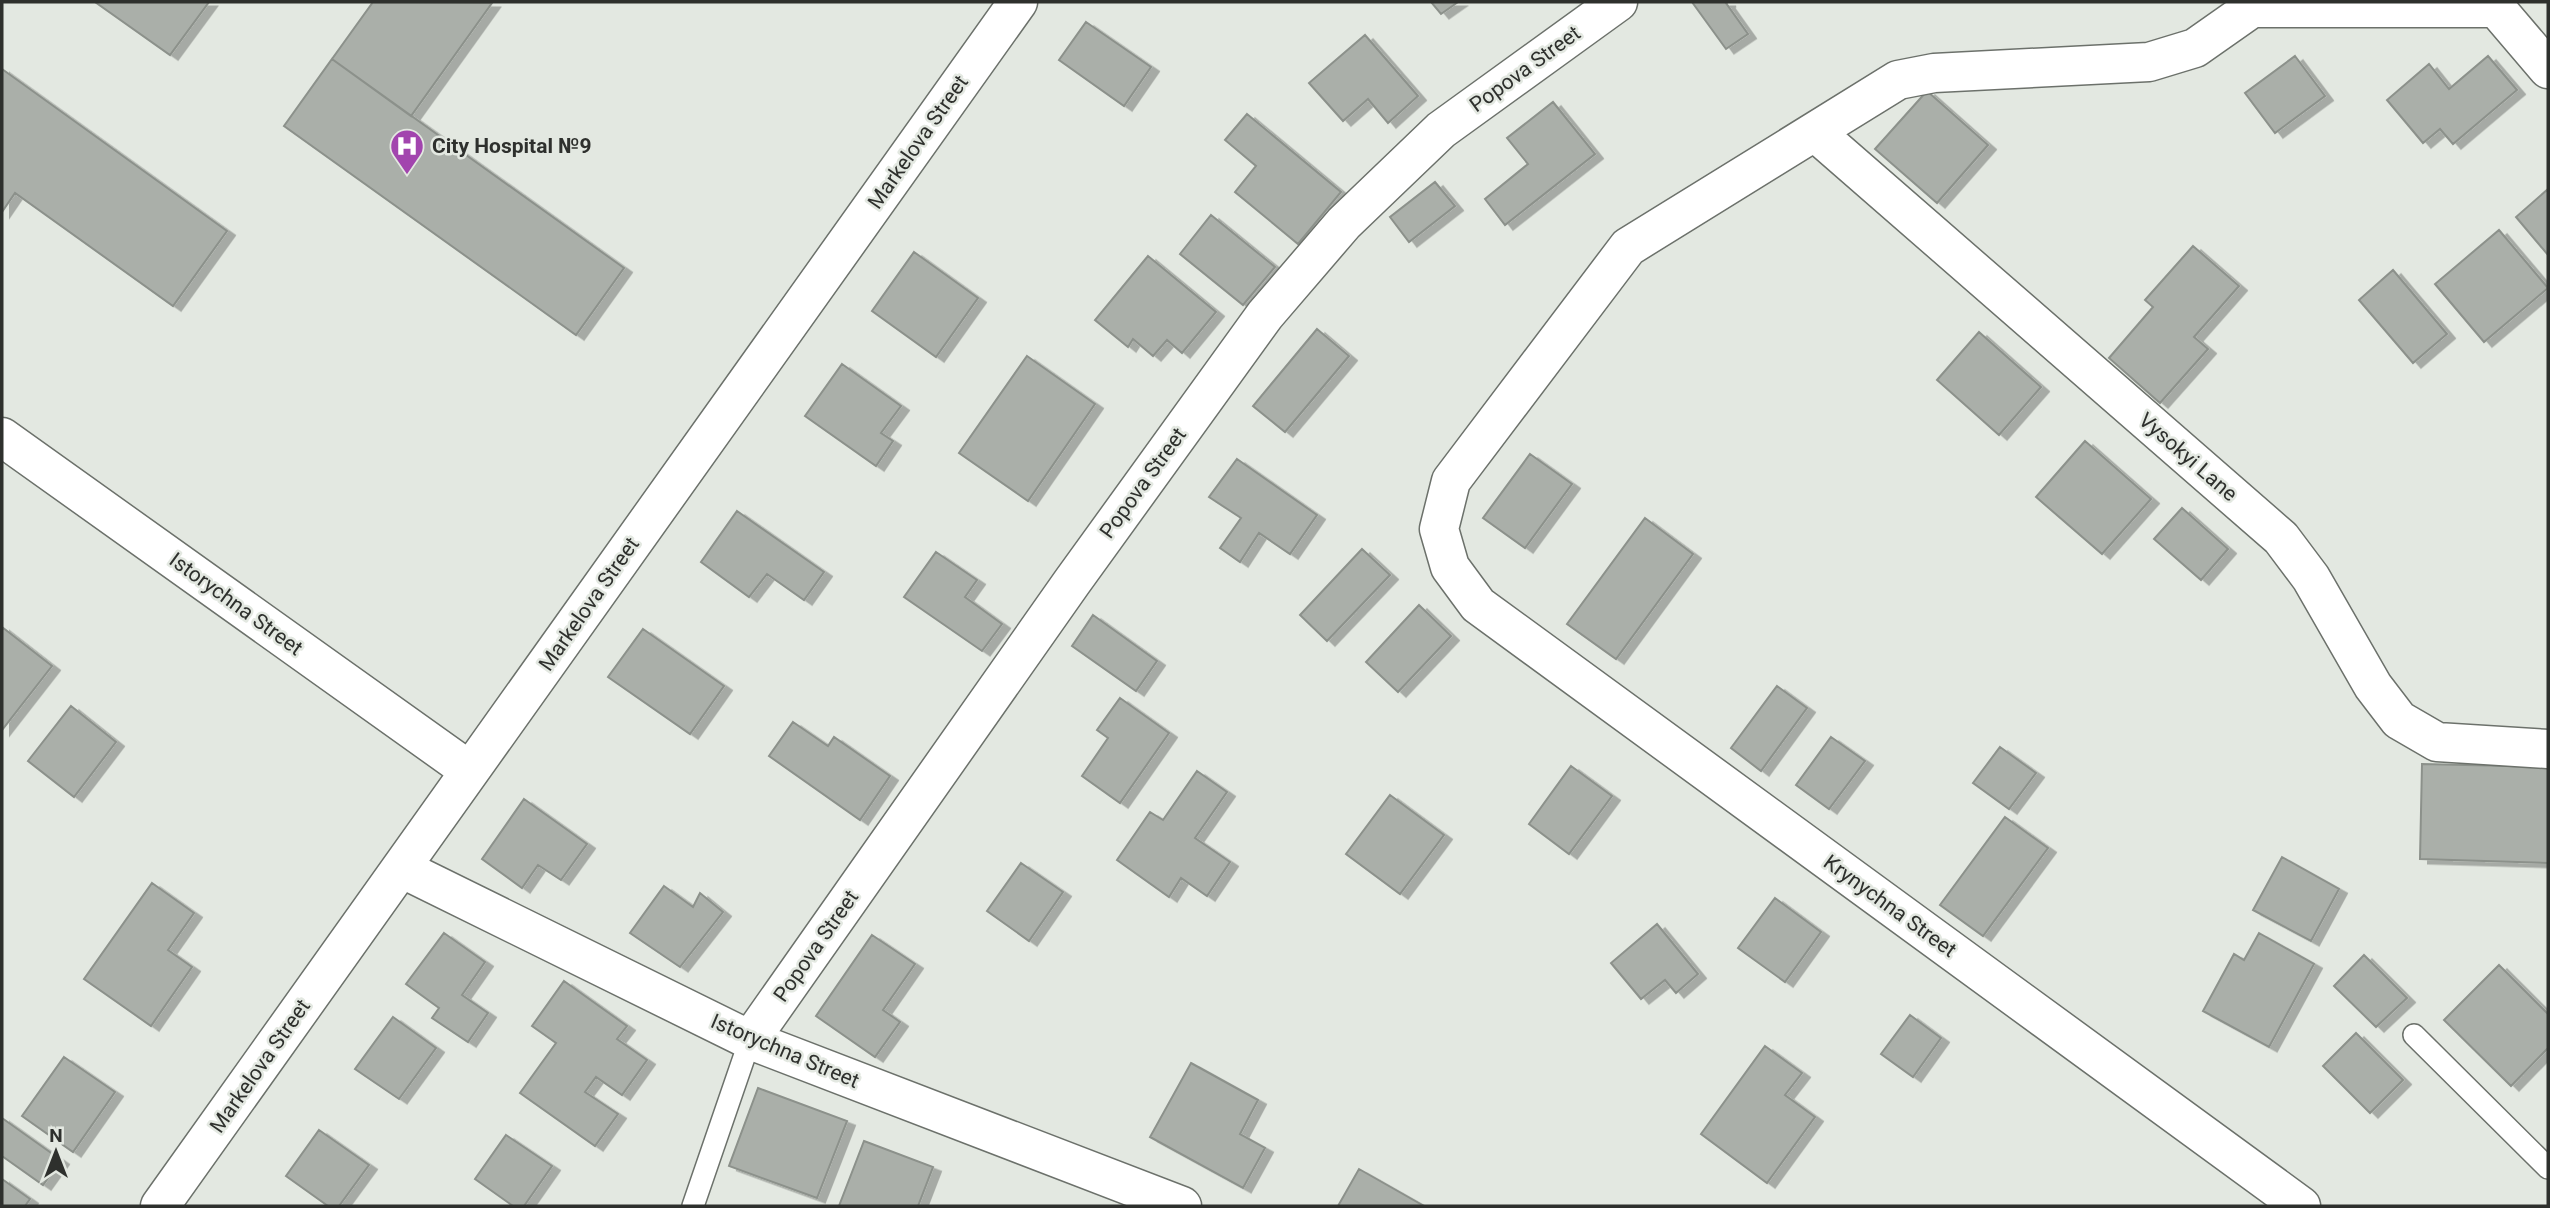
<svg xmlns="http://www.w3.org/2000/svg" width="2550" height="1208" viewBox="0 0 2550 1208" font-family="Roboto,sans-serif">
<defs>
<filter id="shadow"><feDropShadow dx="8" dy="4.5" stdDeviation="0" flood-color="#0004"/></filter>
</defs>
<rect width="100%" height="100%" fill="#e3e8e1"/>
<path fill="#aaafa9" stroke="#8c918b" stroke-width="2" filter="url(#shadow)" d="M95,2H209L170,55Z
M373,2L492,3L411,116L332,59Z
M1431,2H1458L1441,14Z
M1692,2H1728L1726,3L1748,34L1726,49Z
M1086,22L1151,67L1124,106L1059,60Z
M1365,35L1418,96L1388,123L1368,99L1343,121L1309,83Z
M2295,56L2325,96L2275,133L2245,93Z
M2488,56L2517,90L2453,144L2440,129L2423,143L2387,100L2429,64L2449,89Z
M332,59L624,268L576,335L284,126Z
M2,69L227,231L173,306L15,193L2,212Z
M1927,91L1988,145L1937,203L1875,149Z
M1553,102L1595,154L1505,225L1485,199L1528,164L1507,138Z
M1247,114L1341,192L1298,244L1235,192L1256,166L1225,140Z
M1435,182L1455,206L1409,242L1390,217Z
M2548,189V255L2516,217Z
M1211,215L1275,267L1243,305L1180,254Z
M2499,230L2548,288L2484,342L2435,284Z
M2193,246L2239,286L2194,337L2208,349L2160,403L2109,358L2153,307L2145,300Z
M914,252L978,298L936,357L872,311Z
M1148,256L1216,312L1182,353L1167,340L1153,356L1133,339L1128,347L1095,320Z
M2393,270L2447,334L2413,363L2359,300Z
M1317,329L1349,356L1285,432L1253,406Z
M1979,332L2041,387L1999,435L1937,380Z
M1027,356L1095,404L1028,501L959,453Z
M842,364L901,406L881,433L893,441L876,466L805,416Z
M2085,441L2151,499L2102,554L2036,497Z
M1530,454L1572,484L1525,548L1483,518Z
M1237,459L1317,515L1290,554L1259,533L1240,562L1220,548L1241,518L1209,497Z
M2182,508L2228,549L2201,580L2154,539Z
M737,511L824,572L804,600L767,574L749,597L701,562Z
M1645,518L1693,554L1616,659L1567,624Z
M1362,549L1390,575L1327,641L1300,615Z
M936,552L977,580L965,597L1002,624L982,651L904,597Z
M1419,605L1451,636L1398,692L1366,662Z
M1093,615L1157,661L1136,691L1072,646Z
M2,627L52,666L2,730Z
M643,629L724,686L690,734L608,677Z
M1777,686L1807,708L1761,771L1731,748Z
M1120,698L1169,733L1120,803L1082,776L1108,738L1097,730Z
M71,706L116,742L74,797L28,761Z
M793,722L828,746L834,737L890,776L860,820L769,756Z
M1831,737L1865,761L1829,809L1796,785Z
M2000,747L2036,773L2009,809L1973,783Z
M2422,764L2548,767V863L2420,859Z
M1571,766L1612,796L1569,854L1529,824Z
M1197,771L1227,792L1195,838L1230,862L1207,896L1181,878L1169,897L1117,860L1150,812L1163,820Z
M1390,795L1444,835L1400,894L1346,854Z
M524,799L587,844L561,880L538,865L522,888L482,859Z
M2005,817L2048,848L1983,936L1940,905Z
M2282,857L2339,889L2311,941L2253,910Z
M1021,863L1063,892L1029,941L987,911Z
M152,883L194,913L168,950L192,967L151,1026L84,979Z
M664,886L693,907L700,893L723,912L680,967L630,933Z
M1775,898L1821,932L1785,982L1738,948Z
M1657,924L1698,974L1676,993L1665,980L1641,999L1611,963Z
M444,933L485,962L462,995L488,1013L468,1042L432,1018L439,1008L406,984Z
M2259,933L2314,964L2269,1047L2203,1011L2234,954L2244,960Z
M872,935L915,964L883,1010L900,1022L875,1057L816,1016Z
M2364,955L2407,998L2376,1027L2334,986Z
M2499,965L2548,1014V1048L2511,1086L2444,1020Z
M564,981L627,1026L617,1039L647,1060L622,1095L596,1077L585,1092L618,1114L595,1146L520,1093L556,1043L532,1026Z
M1910,1015L1941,1038L1913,1077L1881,1054Z
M393,1017L436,1048L399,1099L355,1069Z
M2356,1033L2403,1080L2370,1113L2323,1066Z
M1765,1046L1802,1073L1785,1095L1815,1117L1767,1183L1701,1134Z
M64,1057L115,1092L73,1152L22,1116Z
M1191,1063L1258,1100L1240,1134L1265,1148L1243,1188L1150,1137Z
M758,1088L847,1121L817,1198L729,1166Z
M2,1118L61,1160L43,1185L2,1156Z
M319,1130L369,1165L339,1206H328L286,1176Z
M506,1135L552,1166L524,1206H513L475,1179Z
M864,1141L933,1167L918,1206H839Z
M1359,1169L1424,1206H1338Z
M2,1179L30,1199L25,1206H2Z"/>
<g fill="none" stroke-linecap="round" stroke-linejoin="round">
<g stroke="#6c716b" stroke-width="24">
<path id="lane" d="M2414,1035L2548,1168
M693,1206L750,1040"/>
</g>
<g stroke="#6c716b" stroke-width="41">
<path id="street" d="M2247,2L2252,8H2496L2548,69
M2252,8L2195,48L2149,62L1934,73L1898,80L1628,247L1451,481L1439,529L1450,567L1478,605L2301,1206
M1815,132L2281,538L2311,578L2373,686L2399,720L2437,742L2548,749
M2,437L470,771
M401,868L750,1040L1182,1206
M750,1040L1072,582L1265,315L1344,223L1441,130L1618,2
M160,1206L1018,2"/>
</g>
<use href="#lane" stroke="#fff" stroke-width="21"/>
<use href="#street" stroke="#fff" stroke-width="38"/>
</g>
<defs>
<g id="hospital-pin" transform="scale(1.75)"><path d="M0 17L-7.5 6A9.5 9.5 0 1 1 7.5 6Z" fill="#a245ae" stroke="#e3e8e1"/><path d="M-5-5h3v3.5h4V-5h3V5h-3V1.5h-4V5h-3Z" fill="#fff"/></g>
</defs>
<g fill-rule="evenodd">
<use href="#hospital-pin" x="407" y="146"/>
</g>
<g text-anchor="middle" stroke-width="5" stroke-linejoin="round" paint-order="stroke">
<g font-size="21" fill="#2e302d" stroke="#e3e8e1">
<text transform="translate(1525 69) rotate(-36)" y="7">Popova Street</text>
<text transform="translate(918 142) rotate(-55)" y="7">Markelova Street</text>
<text transform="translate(2188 457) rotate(41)" y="7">Vysokyi Lane</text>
<text transform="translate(1143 483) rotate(-54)" y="7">Popova Street</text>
<text transform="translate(236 604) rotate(36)" y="7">Istorychna Street</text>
<text transform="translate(589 604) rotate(-55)" y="7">Markelova Street</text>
<text transform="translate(1890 906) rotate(36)" y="7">Krynychna Street</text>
<text transform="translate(816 946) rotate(-55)" y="7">Popova Street</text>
<text transform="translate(785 1051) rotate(23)" y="7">Istorychna Street</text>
<text transform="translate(260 1066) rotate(-55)" y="7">Markelova Street</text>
</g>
<g font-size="21" font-weight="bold" fill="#2e302d" stroke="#e3e8e1" text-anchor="start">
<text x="432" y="153">City Hospital №9</text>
</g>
</g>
<rect width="2550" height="1208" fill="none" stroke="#2e302d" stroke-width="7"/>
<g transform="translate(56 1152)" stroke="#e3e8e1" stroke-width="5" paint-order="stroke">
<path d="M0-5L12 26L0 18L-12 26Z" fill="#2e302d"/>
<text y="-10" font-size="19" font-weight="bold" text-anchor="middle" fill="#2e302d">N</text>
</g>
</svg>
